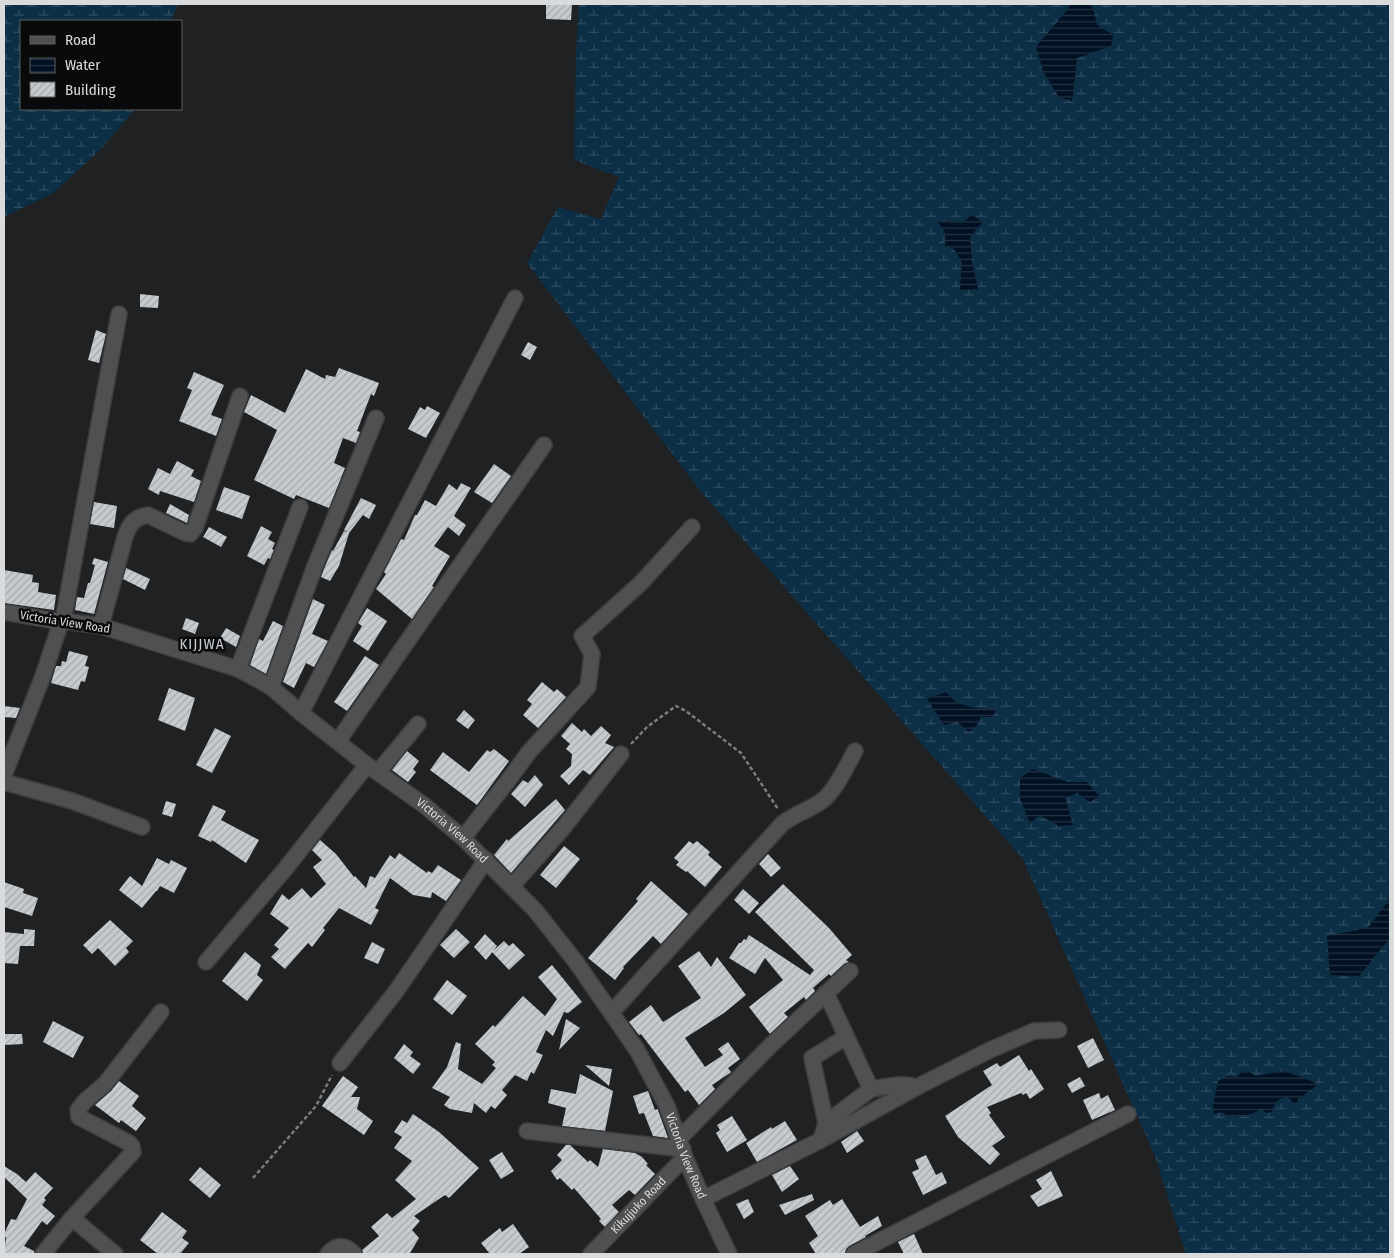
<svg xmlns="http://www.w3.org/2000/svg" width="1394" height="1258" viewBox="0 0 1394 1258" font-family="'Fira Sans Condensed',sans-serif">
<defs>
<pattern id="wetland-marsh" width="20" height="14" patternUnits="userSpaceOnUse" patternTransform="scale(1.25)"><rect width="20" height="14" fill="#0d2f46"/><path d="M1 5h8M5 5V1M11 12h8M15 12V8" fill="none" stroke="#304d60"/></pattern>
<pattern id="water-rules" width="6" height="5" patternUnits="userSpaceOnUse" patternTransform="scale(1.25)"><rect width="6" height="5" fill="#001123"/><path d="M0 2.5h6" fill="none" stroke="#253342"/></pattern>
<pattern id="building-hatch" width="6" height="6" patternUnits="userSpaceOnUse" patternTransform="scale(1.25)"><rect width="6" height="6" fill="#c8cbce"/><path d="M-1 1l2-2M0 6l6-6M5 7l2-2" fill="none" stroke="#a6a9ab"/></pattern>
</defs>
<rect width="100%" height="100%" fill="#1f2123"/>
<path fill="url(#wetland-marsh)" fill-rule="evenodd" d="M4,4H178L171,21H21V109H135L100,150L53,193L4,217Z
M579,4H1071L1043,71L1059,97L1072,101L1077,58L1111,46L1113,35L1097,25L1093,8L1089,4H1390V901L1389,900L1368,928L1328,936L1330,975L1359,976L1390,938V1254H1186L1155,1156L1023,859L702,493L527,263L558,207L601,219L619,177L574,160L576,53ZM945,221L963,223L970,237L972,263L978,289L960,290L962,262L953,248L945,246ZM1285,1071L1316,1086L1298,1099L1288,1097L1281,1098L1274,1105L1229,1117L1221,1112L1237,1077L1242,1072L1255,1076Z"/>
<path fill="url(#water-rules)" d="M1071,4H1089L1093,8L1097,25L1113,35L1111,46L1077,58L1072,101L1059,97L1043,71L1036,47L1066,11Z
M972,215L983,222L970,237L972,263L978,289L960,290L962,262L953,248L945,246L946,233L937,222L945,221L962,223Z
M946,692C957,708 978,709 996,709L993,717H981L976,726L969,732L957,722L944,725L927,699Z
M1033,769L1067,782H1087L1099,796L1090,802L1077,793L1065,798L1073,825L1059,826L1039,815L1030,824L1020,798V778Z
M1389,900L1390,901V938L1359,976L1330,975L1327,936L1368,928Z
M1249,1071L1255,1076L1285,1071L1316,1083V1086L1298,1099V1102L1294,1104L1288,1097C1279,1098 1274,1103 1272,1112L1267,1113L1261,1109C1247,1117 1236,1120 1221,1112L1214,1114L1213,1104L1218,1081L1228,1076L1237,1077L1242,1072Z"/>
<path fill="url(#building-hatch)" d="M546,4H572L571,20L546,19Z
M140,294L159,296L158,308L140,307Z
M96,330L106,334L99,363L88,360Z
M528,342L537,347L530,360L521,355Z
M339,368L379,383L374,396L371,394L357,431L360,432L356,443L343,438L334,463L345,468L329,508L296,495L294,499L254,480L277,430L244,412L251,395L285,413L306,369L325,379L326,375L335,377Z
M194,372L224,385L211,415L222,419L216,436L179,421L192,390L187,388Z
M427,406L440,413L426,438L408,429L420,407L425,410Z
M177,461L194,470L191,476L201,481L194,502L160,491L159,495L148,489L158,468L170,474Z
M494,464L511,476L492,503L474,492Z
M461,483L471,488L454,516L466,525L459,536L448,527L434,546L450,556L432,586L434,587L412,619L376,589L386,574L384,572L401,539L404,540L415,515H417L425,500L436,506L449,484L457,490Z
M224,487L250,496L242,519L216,510Z
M361,498L376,505L369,519L363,515L349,533L339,566L330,581L321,577L324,569L332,550L333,551L344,531L348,532L344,530Z
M94,502L117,506L114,528L90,524Z
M170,504L189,515L187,523L166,513Z
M261,526L272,532L268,539L275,543L272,549L274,550L270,559L268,558L264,565L247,556Z
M209,527L227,537L221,547L203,537Z
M94,558L108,562L94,614L75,610L77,597L84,598L88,583H90L95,565L92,564Z
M126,568L150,579L145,590L123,579Z
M4,570L33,575L32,582L39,583L38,592L56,595L54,610L4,603Z
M313,599L325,605L312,634L328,641L314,667L306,663L294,688L283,682Z
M367,608L387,621L368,651L353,641L362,626L358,623Z
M186,618L199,623L195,634L182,629Z
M273,621L283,626L266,674L250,665L259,639L263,641Z
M226,628L240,636L236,647L220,638Z
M69,651L88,656L85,666L89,667L85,682L81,681L78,690L51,683L56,666H61L62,661L66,662Z
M365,656L379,665L347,711L334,702Z
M542,682L554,692L557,689L566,697L538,728L523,715L532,704L527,700Z
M169,688L195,698L185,731L158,720Z
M4,706L20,708L16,718L4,717Z
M464,710L475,720L468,729L456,720Z
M572,723L582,732L584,729L591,736L601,726L611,735L605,743L614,747L590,775L583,770L569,785L560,776L571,766L572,754L566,749L570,744L561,736Z
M215,728L231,736L212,773L196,765Z
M494,749L509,761L477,805L430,770L443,752L469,772L487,750L490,752Z
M407,751L419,761L413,769L416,772L408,782L392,770Z
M535,775L543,785L525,807L511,794L523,780L528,783Z
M556,799L565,810L511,873L494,855L507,839L508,841Z
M166,801L176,804L172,817L162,814Z
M213,805L226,811L221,820L259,840L246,863L212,840L211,842L198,836Z
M320,840L336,854L354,877L355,876L366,888L370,876L375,878L390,855L395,859L399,853L427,873L428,871L432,873L438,865L461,880L446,901L432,892L431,898L413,895L390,878L375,908L379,910L371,925L339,908L323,928L325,930L312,947L308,943L285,969L271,957L279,949L274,945L289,928L270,914L282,894L289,900L302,888L311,898L326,884L313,867L322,860L312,850Z
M689,841L693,844L697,841L710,852L708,855L722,867L705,887L687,871L686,872L676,865L679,862L674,858Z
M564,846L580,859L556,888L540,875Z
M768,854L781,868L771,877L759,864Z
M157,858L169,864L171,860L187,868L174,893L160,886L157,891H156L142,908L119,890L130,876L142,886Z
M651,881L688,914L661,944L653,936L623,967L624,968L615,980L588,958L638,901L636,899Z
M4,882L24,889L23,893L38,898L32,916L4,907Z
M783,884L829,928L852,955L846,960L849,962L844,964L831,976L829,974L813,988L815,991L806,1000L804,997L784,1013L788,1017L770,1034L749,1007L783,980L765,958L755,974L729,958L739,943H741L744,939L746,940L749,935L810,975L814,970L755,912Z
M743,889L759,903L749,914L734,900Z
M110,920L133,941L126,948L129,952L115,966L98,948L92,954L83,945Z
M24,929L35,930L34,946H20L18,964L4,963V932L24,934Z
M456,929L470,942L454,958L440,945Z
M485,934L497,946L486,960L474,947Z
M504,941L509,946L513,943L525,955L509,970L492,952Z
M372,942L385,949L378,964L364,958Z
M699,951L711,967L717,957L746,995L724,1013L685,1038L705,1067L723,1055L718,1049L728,1042L740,1059L728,1068L731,1072L730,1073L712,1085L715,1089L699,1105L688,1090L685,1092L641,1034L639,1035L629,1022L651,1005L663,1022L701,998L678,966Z
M245,952L261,965L257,975L263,980L247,1001L222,981Z
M552,965L582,1002L568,1013L564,1012L553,1036L546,1030L536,1052L543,1055L534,1074L531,1072L527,1081L515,1075L502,1090L507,1095L495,1109L491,1106L486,1113L474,1103L472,1113L450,1109L444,1105L450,1097L432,1088L447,1067L456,1042L461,1044L458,1069L482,1084L496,1068L492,1065L495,1062L475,1044L493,1025L495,1027L523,996L545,1016L557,999L538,977Z
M447,980L467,996L452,1015L433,999Z
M566,1019L580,1028L559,1050Z
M53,1021L84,1037L73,1058L43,1042Z
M4,1034H22L23,1044L4,1045Z
M1093,1038L1104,1060L1088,1068L1077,1046Z
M404,1044L413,1052L410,1056L421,1064L413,1074L394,1058Z
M1019,1055L1029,1071L1031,1069L1044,1089L1030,1099L1026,1093L1023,1095L1021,1093L987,1107L991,1113L989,1115L1005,1137L992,1146L1000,1154L990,1165L958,1137L945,1116L992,1085L983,1071L997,1063L1000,1067Z
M585,1065L612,1069L609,1086Z
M580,1074L613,1091L605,1131L562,1126L566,1108L548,1103L551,1089L576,1094Z
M343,1076L358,1087L351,1097H360L357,1109L373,1121L364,1135L322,1106Z
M1080,1077L1085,1086L1072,1093L1067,1084Z
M119,1081L139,1096L132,1106L146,1118L136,1131L121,1120L119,1123L95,1105L111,1091Z
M648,1091L655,1110L658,1109V1110L668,1138L653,1136L644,1113L639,1114L633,1096Z
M1099,1093L1101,1099L1108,1095L1115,1110L1092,1120L1083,1100Z
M413,1114L439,1132L479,1168L449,1198L445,1195L414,1216L420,1221L412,1230L419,1238L410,1253L363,1254L362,1250L379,1236L371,1227L387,1213L392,1218L416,1199L395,1180L412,1161L394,1148L402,1137L394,1132L402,1120L407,1123Z
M732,1116L747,1140L727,1152L716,1133L720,1130L717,1125Z
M785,1121L797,1140L757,1162L746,1143L771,1127L772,1129Z
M857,1131L864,1141L847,1153L841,1142Z
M566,1145H570L588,1162L590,1160L598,1167L603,1149L635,1153L642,1157L648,1164L646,1165L655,1174L635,1195L629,1190L612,1205L619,1212L605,1227L599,1221L601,1219L574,1188L572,1190L560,1178L557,1180L551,1171L562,1160L557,1155Z
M502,1152L514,1171L501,1179L489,1160Z
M926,1155L936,1175L942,1172L947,1183L923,1195L912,1172L919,1169L915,1160Z
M4,1166L17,1174L26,1182L35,1172L53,1188L44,1198L46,1200L42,1205L55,1216L47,1225L42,1221L24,1246L34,1251V1254H4L6,1238L4,1234L11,1219L16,1220L27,1199L4,1177Z
M790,1166L799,1179L782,1192L772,1175Z
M200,1167L221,1185L210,1198L189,1180Z
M1051,1171L1063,1196L1038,1207L1030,1196L1042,1189L1036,1180Z
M812,1194L814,1200L785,1215L779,1205Z
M748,1199L754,1212L744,1219L736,1204Z
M842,1199L860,1227L878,1216L882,1226L865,1236L866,1237L849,1246L846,1249L845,1254H816L809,1243L818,1236L805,1216L830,1200L833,1205Z
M162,1212L187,1231L182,1238L189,1243L180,1254H158L140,1240Z
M513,1224L529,1247L519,1254H490L481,1243L500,1228L502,1232Z
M914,1234L923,1254H904L898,1242Z"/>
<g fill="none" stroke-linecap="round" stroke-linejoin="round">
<g stroke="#3b3c3e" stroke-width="18">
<g id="minor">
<path id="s1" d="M4,612L61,622L63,621L101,626L238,669L271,687L301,713L367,765L424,805L463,838L535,910L576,962L637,1050L667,1106L685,1157L703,1199L729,1254"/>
<path d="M63,621L119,314"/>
<path d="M101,626L125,537C129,525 134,517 148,515L185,533L190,534L195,528L240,396"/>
<path d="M238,669L300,507"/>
<path d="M271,687L315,566L376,418"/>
<path d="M301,713L515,298"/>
<path d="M338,741L544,445"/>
<path d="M378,772L418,724"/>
<path d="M4,775L43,676L61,622"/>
<path d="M4,782L72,801L142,827"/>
<path d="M463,838L507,782L529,752L588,687L592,654L582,636L640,584L692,527"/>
<path d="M512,886L564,827L621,754"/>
<path d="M206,962L286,868L367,765"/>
<path d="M612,1012L782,824C794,814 810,810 823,800C836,790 847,765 855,751"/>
<path d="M340,1063L397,990L486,860"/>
<path d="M871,1089C886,1087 902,1082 917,1087"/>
<path d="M826,1123L812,1058L846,1037"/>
<path d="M527,1131L683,1149"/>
<path d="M679,1139L768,1048L850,971"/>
<path d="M821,1140L826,1123L871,1089L826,993"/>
<path d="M703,1199L821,1140L917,1087L990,1050L1034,1031L1059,1030"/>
<path d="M72,1218L115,1254"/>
<path d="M43,1254L72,1218L133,1152L132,1146L129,1143L79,1117L78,1110L85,1101L105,1084L161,1012"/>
<path d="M328,1254C337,1244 345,1244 354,1254"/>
<path id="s2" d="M591,1254L685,1157"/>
<path d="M854,1254L1128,1114"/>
</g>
</g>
<path stroke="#7b7d7f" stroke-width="2.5" stroke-dasharray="4 2.5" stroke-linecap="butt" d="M631,744L647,727L676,706L686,711L741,753L778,809
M253,1178L316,1106L332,1075"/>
<use href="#minor" stroke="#4e5052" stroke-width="15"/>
</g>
<g text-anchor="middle" stroke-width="5" stroke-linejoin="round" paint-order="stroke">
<g font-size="12" fill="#dadbdd" stroke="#090a0b">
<text transform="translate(65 622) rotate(9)" y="4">Victoria View Road</text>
<text dy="4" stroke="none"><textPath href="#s1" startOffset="511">Victoria View Road</textPath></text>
<text dy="4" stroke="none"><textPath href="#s1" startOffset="916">Victoria View Road</textPath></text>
<text dy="4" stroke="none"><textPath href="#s2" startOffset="68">Kikujjuko Road</textPath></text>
</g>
<g font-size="15" letter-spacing="1" fill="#cbced1" stroke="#090a0b">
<text x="202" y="649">KIJJWA</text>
</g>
</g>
<rect width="1394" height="1258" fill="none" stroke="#dadbdd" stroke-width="10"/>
<rect x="20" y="20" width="162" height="90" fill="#090a0b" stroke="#5d5e5f"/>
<rect x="30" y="36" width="25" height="8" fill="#4e5052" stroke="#5d5e5f"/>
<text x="65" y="45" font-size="15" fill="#dadbdd">Road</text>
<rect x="30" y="58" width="25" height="15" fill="url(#water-rules)" stroke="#5d5e5f"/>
<text x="65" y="70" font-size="15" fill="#dadbdd">Water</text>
<rect x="30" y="82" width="25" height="15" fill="url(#building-hatch)" stroke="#5d5e5f"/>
<text x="65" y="95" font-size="15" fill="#dadbdd">Building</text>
</svg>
